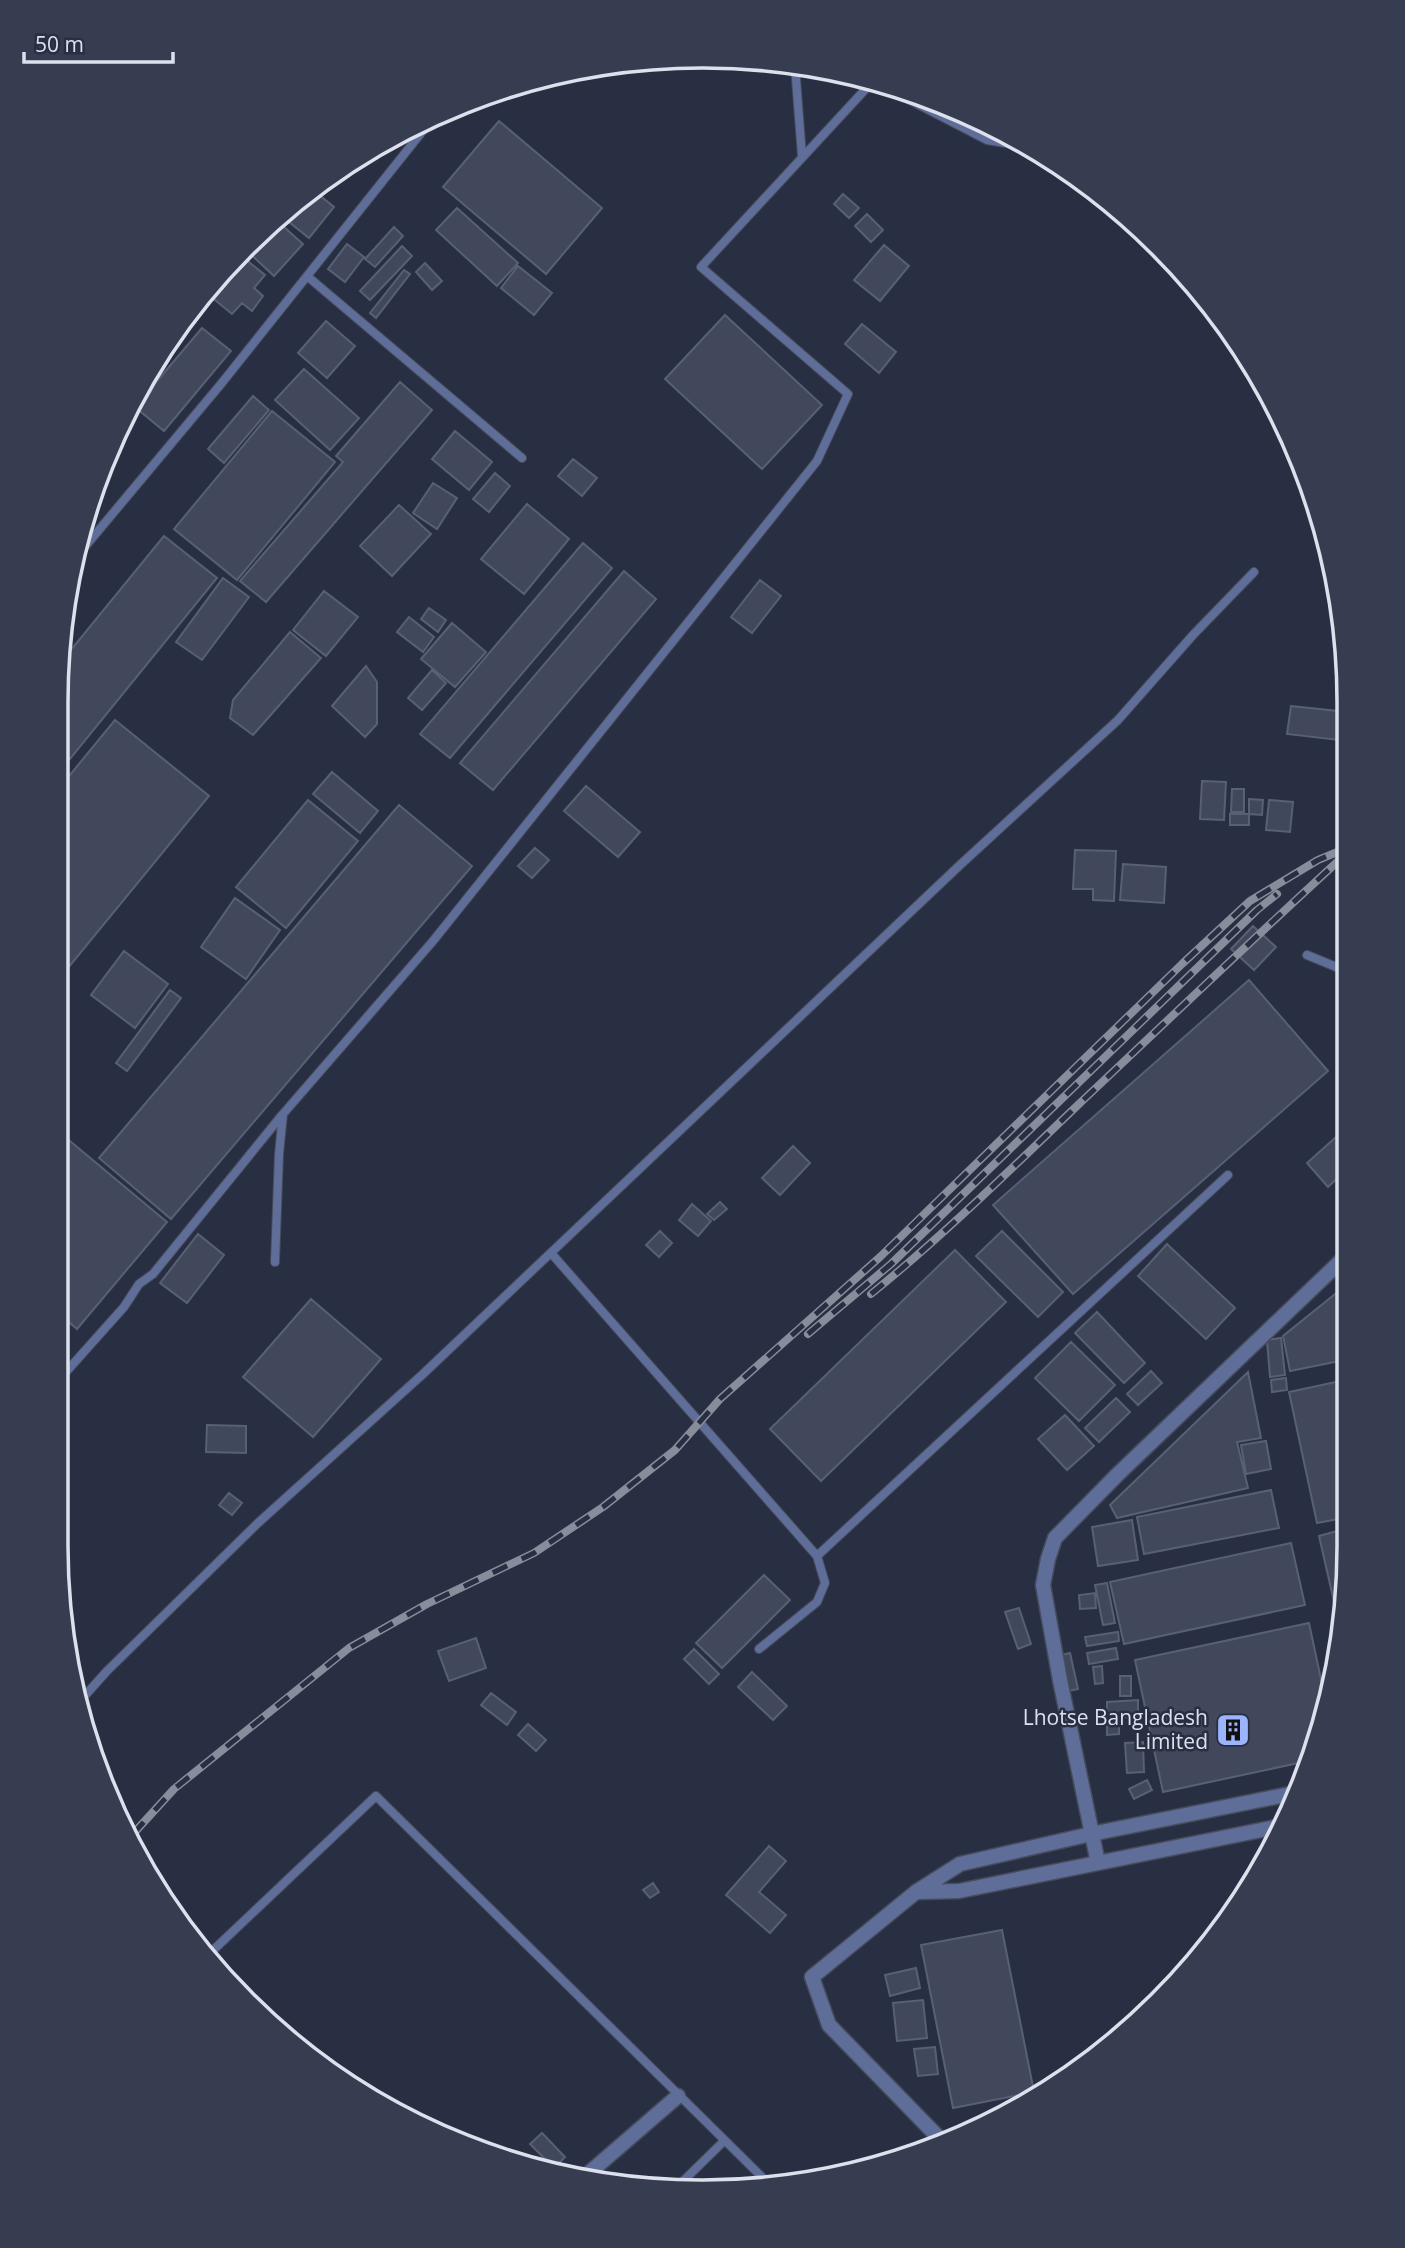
<svg xmlns="http://www.w3.org/2000/svg" width="1405" height="2248" viewBox="0 0 1405 2248" font-family="'Open Sans',sans-serif">
<rect width="100%" height="100%" fill="#292f42"/>
<path fill="#41485b" stroke="#586074" stroke-width="2" d="M499,121L602,208L546,274L443,187Z
M313,190L334,207L309,238L279,214Z
M843,194L859,208L849,218L834,204Z
M457,208L518,263L497,286L436,230Z
M867,214L883,230L871,242L855,226Z
M274,218L303,244L274,276L245,249Z
M394,227L403,236L375,267L365,259Z
M347,244L364,257L345,282L328,269Z
M884,245L909,266L880,301L854,280Z
M402,246L412,256L370,300L360,291Z
M240,255L265,275L254,288L263,296L252,311L242,303L232,314L205,292Z
M425,263L442,281L432,290L416,272Z
M518,266L552,293L534,315L501,288Z
M404,270L410,274L376,318L370,313Z
M725,315L822,405L762,469L665,379Z
M326,321L355,346L327,378L298,353Z
M862,324L896,352L879,373L845,344Z
M202,328L231,351L164,431L135,407Z
M304,369L359,418L330,450L275,400Z
M400,382L432,410L266,602L240,581L343,462L336,456Z
M253,396L269,410L224,463L208,449Z
M272,411L335,462L237,580L174,529Z
M455,431L492,462L469,490L432,459Z
M573,459L597,478L582,496L558,476Z
M495,473L510,486L489,512L473,499Z
M433,483L457,498L437,529L413,513Z
M527,504L569,539L524,594L481,559Z
M399,505L431,534L392,576L360,546Z
M164,536L217,578L61,770V662Z
M583,543L612,568L450,758L420,734Z
M624,571L656,599L493,790L460,763Z
M223,578L249,597L202,660L176,642Z
M760,580L781,596L752,633L731,617Z
M324,591L358,617L326,656L293,630Z
M429,608L446,620L438,632L421,619Z
M409,617L434,637L423,652L397,632Z
M452,623L486,652L455,687L421,659Z
M290,632L321,658L253,735L230,718L233,700Z
M366,666L377,682V724L365,737L332,706Z
M432,670L446,683L422,710L408,698Z
M1291,706L1347,712V741L1287,734Z
M115,720L209,796L59,979L60,787Z
M332,772L378,811L360,833L313,794Z
M1202,781L1226,782L1224,820L1200,819Z
M586,786L640,832L618,857L564,811Z
M1232,789H1244V812H1231Z
M1249,799L1263,800L1262,815L1249,814Z
M308,800L358,841L286,928L236,887Z
M1269,800L1293,802L1290,832L1266,830Z
M399,805L472,866L171,1219L99,1158Z
M1230,814H1249V825H1230Z
M535,848L549,860L532,878L518,866Z
M1075,850L1116,851L1114,901L1093,900V889H1073Z
M1123,864L1166,867L1164,903L1120,900Z
M235,898L280,930L246,979L201,947Z
M1253,926L1276,947L1254,970L1231,949Z
M124,951L168,984L135,1028L91,995Z
M1249,980L1328,1071L1073,1294L993,1205Z
M170,990L181,998L127,1071L116,1063Z
M1346,1128L1345,1171L1328,1187L1307,1163Z
M58,1131L167,1222L77,1329L57,1312Z
M793,1146L810,1163L780,1195L762,1178Z
M720,1202L727,1209L714,1220L707,1214Z
M692,1204L711,1221L698,1236L679,1220Z
M660,1231L672,1243L659,1257L646,1245Z
M1002,1231L1063,1292L1038,1317L976,1256Z
M198,1234L224,1255L187,1303L160,1283Z
M1167,1244L1235,1308L1206,1339L1138,1276Z
M955,1250L1006,1302L821,1481L770,1429Z
M1345,1286V1360L1290,1371L1283,1336Z
M311,1299L381,1359L313,1437L243,1377Z
M1097,1312L1145,1363L1124,1383L1075,1333Z
M1281,1338L1285,1375L1270,1377L1267,1340Z
M1071,1342L1115,1385L1079,1421L1035,1378Z
M1151,1371L1162,1383L1138,1405L1127,1394Z
M1248,1372L1261,1438L1237,1442L1248,1488L1117,1518L1110,1505Z
M1286,1378L1287,1390L1272,1392L1271,1380Z
M1345,1380L1344,1518L1317,1523L1289,1392Z
M1116,1398L1130,1412L1099,1442L1085,1428Z
M1065,1415L1094,1446L1067,1470L1038,1439Z
M207,1425L246,1426V1453L206,1452Z
M1266,1441L1271,1469L1246,1474L1241,1445Z
M1271,1490L1279,1528L1144,1554L1137,1517Z
M229,1493L242,1503L232,1515L219,1505Z
M1132,1520L1138,1560L1098,1566L1092,1527Z
M1344,1529V1629L1342,1637L1319,1536Z
M1291,1543L1305,1605L1124,1644L1110,1582Z
M764,1575L790,1600L722,1668L696,1643Z
M1107,1583L1115,1623L1103,1625L1095,1585Z
M1095,1593L1096,1608L1080,1609L1079,1595Z
M1019,1608L1031,1644L1018,1649L1005,1612Z
M1309,1623L1325,1698L1308,1761L1163,1792L1135,1660Z
M1118,1632L1119,1641L1087,1646L1085,1637Z
M476,1638L486,1668L449,1681L438,1651Z
M1116,1648L1118,1659L1089,1664L1087,1653Z
M694,1649L719,1674L709,1684L684,1659Z
M1070,1653L1078,1689L1068,1691L1061,1655Z
M1102,1666L1103,1683L1095,1684L1093,1667Z
M752,1672L787,1706L773,1720L738,1687Z
M1120,1676H1131V1696H1120Z
M491,1693L516,1712L507,1725L481,1705Z
M1138,1700V1717L1107,1718V1702Z
M528,1724L546,1740L536,1751L518,1735Z
M1119,1725V1734L1107,1735V1726Z
M1143,1742L1144,1772L1127,1773L1125,1743Z
M1147,1780L1152,1790L1134,1799L1129,1789Z
M769,1846L786,1861L759,1892L786,1915L770,1933L726,1895Z
M653,1883L659,1892L650,1898L643,1890Z
M1002,1930L1034,2092L953,2108L921,1945Z
M916,1968L920,1988L890,1996L885,1975Z
M923,2000L927,2038L897,2041L893,2003Z
M935,2047L938,2074L918,2076L914,2049Z
M542,2133L565,2157L554,2168L530,2144Z"/>
<g fill="none" stroke-linecap="round" stroke-linejoin="round">
<g stroke="#464b5d" stroke-width="10">
<path id="lane" d="M795,66L802,156
M307,276L522,458
M78,555L221,384L433,118
M1307,955L1346,971
M551,1253L817,1556L825,1583L817,1602L759,1649
M275,1262L279,1154L283,1114L433,941L817,461L848,394L701,267L873,81L987,140L1028,147
M57,1382L124,1307L139,1284L153,1274L282,1115
M817,1556L1228,1175
M81,1700L107,1671L258,1523L423,1374L960,865L1118,720L1193,635L1254,572
M207,1956L376,1796L766,2181
M676,2188L724,2141"/>
</g>
<g stroke="#464b5d" stroke-width="17">
<path id="street" d="M1098,1863L1060,1680L1043,1585L1048,1559L1055,1538L1117,1475L1345,1257
M918,1892L959,1891L1281,1826
M942,2141L829,2025L812,1977L916,1892L960,1864L1091,1834L1300,1792
M589,2173L678,2096"/>
</g>
<use href="#lane" stroke="#5f6e99" stroke-width="8"/>
<use href="#street" stroke="#5f6e99" stroke-width="14"/>
<g stroke="#888d9c" stroke-width="8">
<path id="rail" d="M871,1294C944,1235 1011,1169 1079,1104C1168,1020 1256,936 1347,853
M808,1334L891,1264L1257,910L1277,894
M133,1834L174,1789L349,1648L427,1604L534,1553L603,1507L675,1450L720,1399L880,1257L1182,964L1250,901L1318,860L1347,848"/>
</g>
<use href="#rail" stroke="#292f42" stroke-width="5" stroke-dasharray="16" stroke-linecap="butt"/>
</g>
<defs>
<g id="building-square" transform="scale(1.75)"><rect x="-9" y="-9" width="18" height="18" rx="4" fill="#9bb4fd" stroke="#292f42"/><path d="M-4-6H4V6H1V3H-1V6H-4ZM-2.5-4.3h1.7v1.8h-1.7ZM.8-4.3h1.7v1.8H.8ZM-2.5-1h1.7V.8h-1.7ZM.8-1h1.7V.8H.8Z" fill="#111"/></g>
</defs>
<g fill-rule="evenodd">
<use href="#building-square" x="1233" y="1730"/>
</g>
<g text-anchor="middle" stroke-width="5" stroke-linejoin="round" paint-order="stroke">
<g font-size="21" fill="#dce1ed" stroke="#292f42" text-anchor="end">
<text x="1208" y="1725">Lhotse Bangladesh<tspan x="1208" dy="24">Limited</tspan></text>
</g>
</g>
<path d="M0 0H1405V2248H0ZM702 68H703A634 634 0 0 1 1337 702V1546A634 634 0 0 1 703 2180H702A634 634 0 0 1 68 1546V702A634 634 0 0 1 702 68Z" fill="#373d50" fill-rule="evenodd"/>
<path fill="none" stroke="#dce1ed" stroke-width="3.5" d="M702 68H703A634 634 0 0 1 1337 702V1546A634 634 0 0 1 703 2180H702A634 634 0 0 1 68 1546V702A634 634 0 0 1 702 68Z"/>
<path d="M24 52v10h149v-10" fill="none" stroke="#dce1ed" stroke-width="3.5"/>
<text x="35" y="52" font-size="21" fill="#dce1ed" stroke="#292f42" stroke-width="5" paint-order="stroke">50 m</text>
</svg>
